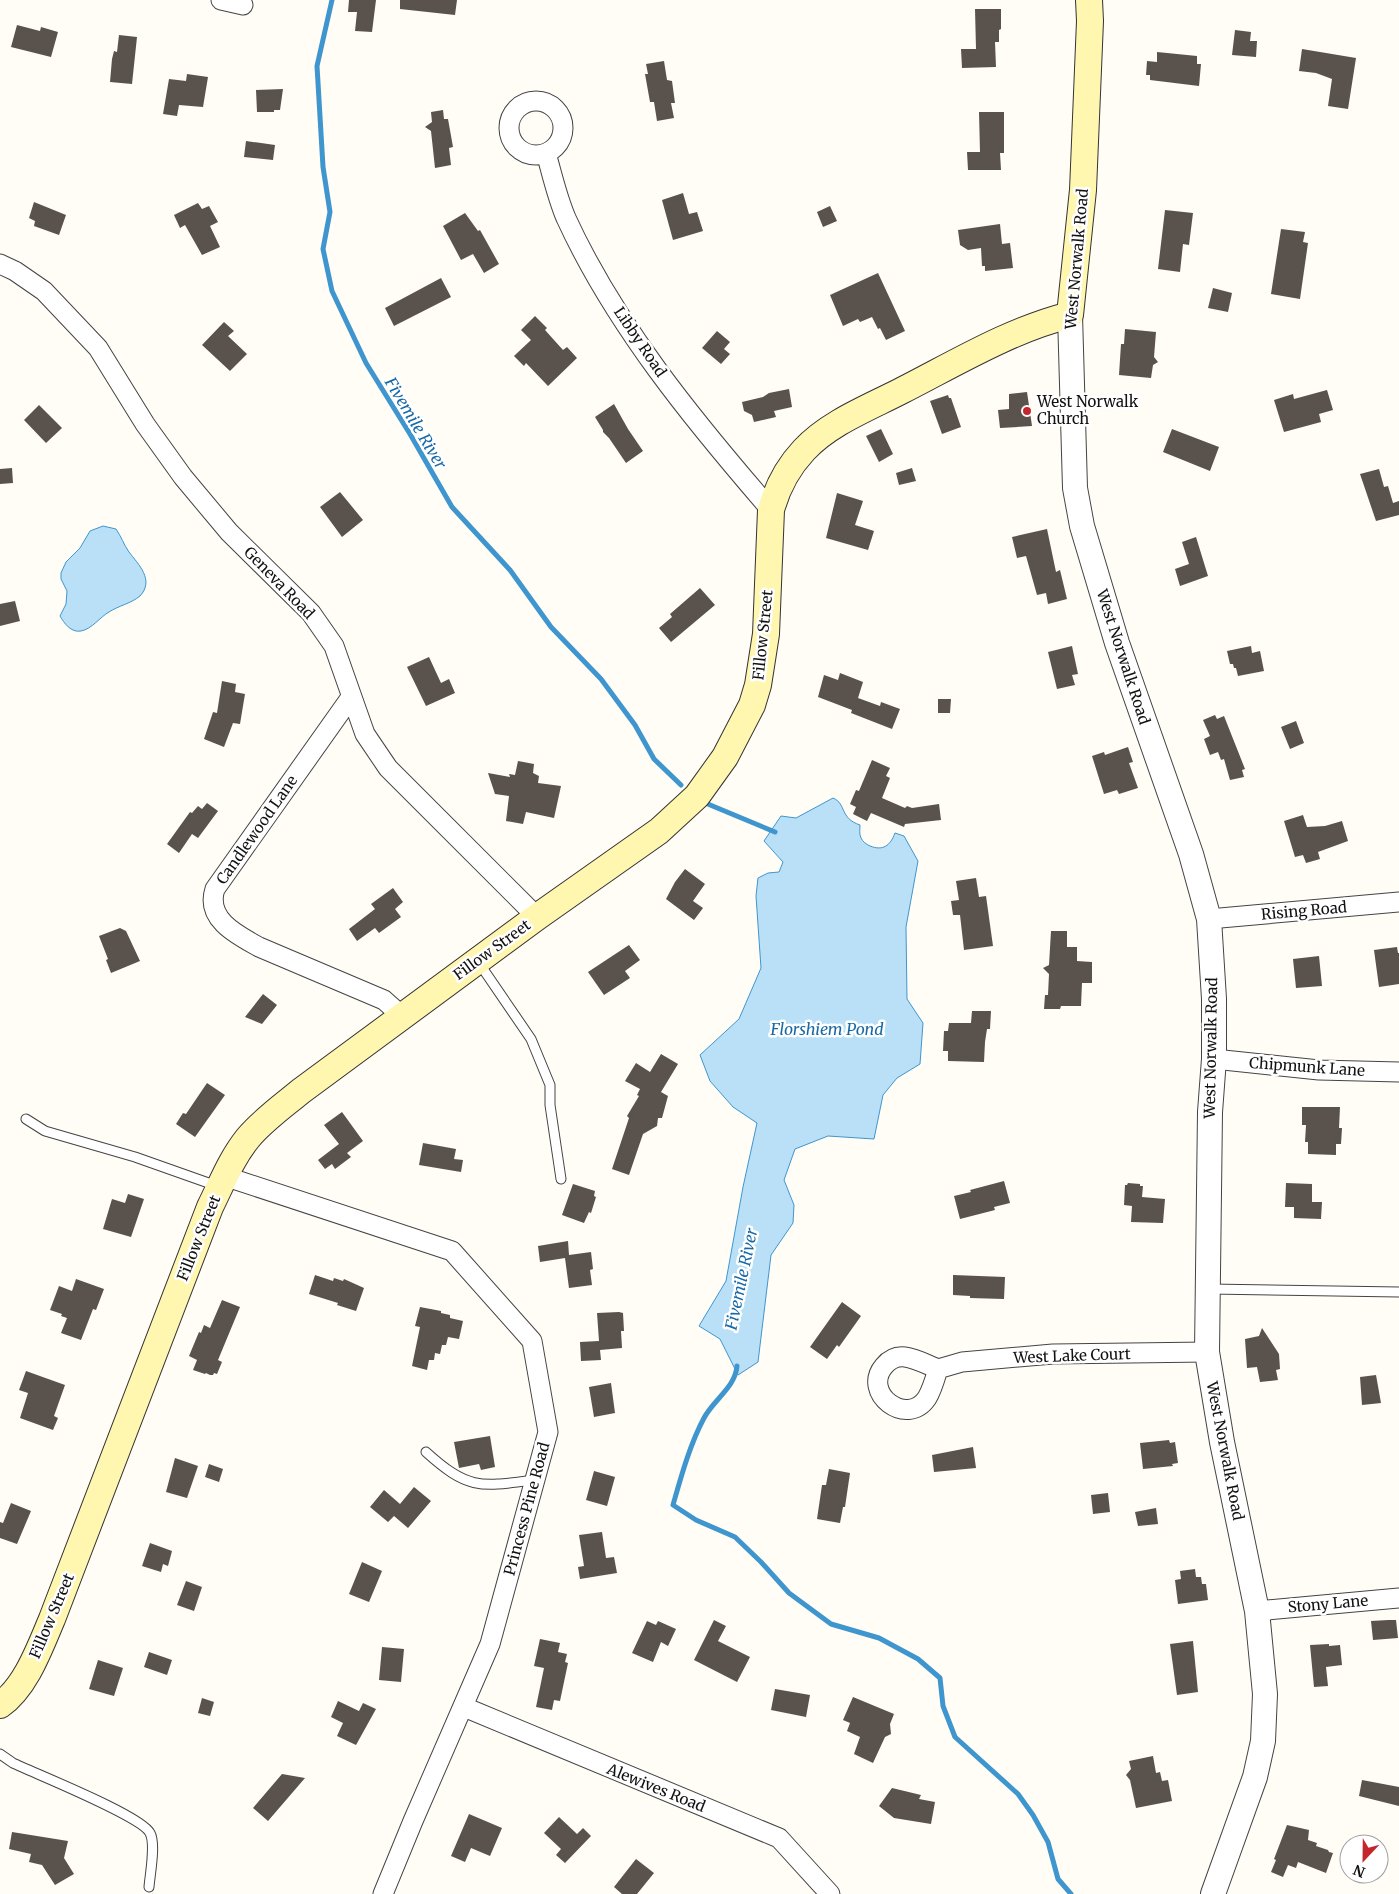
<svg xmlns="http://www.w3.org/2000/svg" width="1399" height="1894" viewBox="0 0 1399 1894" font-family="Merriweather,serif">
<rect width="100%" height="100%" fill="#fffdf5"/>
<path fill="#b9e0f7" stroke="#3f96cf" d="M103,526L116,529C121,536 124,545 129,552C138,564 155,580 140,596C132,603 118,606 109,612C100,617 92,629 81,631C71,633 64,623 60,616L66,604L67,591L61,579V573L66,562L80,548L90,531Z
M833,798C847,804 839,818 860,825C860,829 859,834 861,838C863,842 866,844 870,846C883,851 890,846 895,833L904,836L918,861L906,927L907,999L923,1023L920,1064L897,1078L883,1095L874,1139L828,1136L795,1149L784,1180L794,1205L793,1223L771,1255L758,1362L738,1375L720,1339L699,1326L726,1281L743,1187L757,1123L733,1107L710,1081L700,1055L739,1019L761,968L756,896L758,878L768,873L779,872L783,862L764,841L781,816L796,818Z"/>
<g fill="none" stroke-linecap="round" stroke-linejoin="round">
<path stroke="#3f96cf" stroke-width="5" d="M332,0L317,66L323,167L330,212L323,249L332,291L366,363L410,434L452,507L510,570L551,627L601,679L635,725L654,759L681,785
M703,802L775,832
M737,1366C735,1388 714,1399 704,1418C690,1444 681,1477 673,1505L696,1520L735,1537L761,1562L789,1593L831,1624L879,1638L918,1659L940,1678L943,1706L955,1737L1018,1794L1033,1815L1048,1842L1058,1879L1071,1894"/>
</g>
<path fill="#5a524d" d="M349,0H376L372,32L355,31L357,12H348Z
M400,0H457L455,15L400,9Z
M975,9H1001V29L999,30V42H995L996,67L962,68L961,49H976Z
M17,25L40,31L41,27L58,32L51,57L11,47Z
M1235,30L1251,32L1250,41H1257L1256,57L1232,55Z
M119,35L137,37L132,84L110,82L112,59L114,51L117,52Z
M1302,49L1356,58L1348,109L1328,106L1332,79L1316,73L1299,71Z
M1157,52L1197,56V64H1201L1199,86L1150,80V75H1146L1147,61L1157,62Z
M664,61L667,80L672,81L675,103H671L674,118L657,121L654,102H650L645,74H648L646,64Z
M187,74L208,77L203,107L179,105L177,116L163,114L169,79L186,81Z
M283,89L280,110H274V112H257L256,90Z
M443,110L444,119H448L453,147L449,148L451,165L435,168L431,131L425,127L432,122L431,112Z
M979,112H1004V153H1000L1001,170H968L967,152H980Z
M246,141L275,145L273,160L244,157Z
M683,193L689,214L697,212L703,231L673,240L662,200Z
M34,202L66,215L59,235L34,226L35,221L29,218Z
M198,203L202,209L209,206L218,222L210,226L220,247L202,255L185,225L180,228L174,215Z
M830,206L837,221L823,227L817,212Z
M1165,210L1193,213L1189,245L1183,244L1180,272L1158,269Z
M465,213L478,231L480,230L499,264L484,273L473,254L461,260L443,226Z
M1000,224L1002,244L1010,243L1013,268L985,271V266H982L981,248L968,250L960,245L958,230Z
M1281,229L1305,232L1303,242L1308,243L1300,299L1271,294Z
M878,273L905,331L886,340L880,328L878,329L872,317L860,322L858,319L843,326L830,295Z
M441,278L451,297L394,326L385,308Z
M1213,288L1232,293L1228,312L1208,308Z
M535,316L547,328L545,330L563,350L567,347L577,358L548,386L526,363L524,366L514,356L531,340L521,330Z
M224,322L234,331L228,336L247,354L230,371L202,345Z
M1125,329L1156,332L1154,357L1158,362L1153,365L1151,378L1119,375L1121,344H1124Z
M717,331L730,342L724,349L730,354L721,364L702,348Z
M789,389L792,407L774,411L776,417L754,422L752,415L744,411L742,402L763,397L769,393Z
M1327,390L1333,410L1319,414L1321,422L1284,432L1274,400L1293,394L1294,399Z
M1027,392L1032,426L1000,428L998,410L1009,409V394Z
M948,395L949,398H951L961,427L942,434L930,401Z
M614,404L628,429L643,451L626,463L609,438L603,432V430L595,417Z
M39,405L62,428L46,443L24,420Z
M881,429L893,454L879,462L866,436Z
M1172,429L1219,447L1210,471L1163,452Z
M12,468L13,483L0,484V469Z
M912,468L916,481L899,485L896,473Z
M1379,469L1384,487L1388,486L1393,503L1399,501V515L1376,521L1360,474Z
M340,492L363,520L342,537L320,507Z
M837,493L863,501L855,525L874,531L868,550L826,538Z
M1047,529L1056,572L1060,570L1067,599L1048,604L1046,593L1037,595L1026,556L1017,558L1012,537Z
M1196,537L1208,576L1180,586L1175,569L1189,564L1182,542Z
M700,588L715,605L671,642L659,628L672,617L670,614Z
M15,601L20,621L0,626V604Z
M1072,646L1078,674L1072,675L1075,685L1057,689L1048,652Z
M1251,646L1252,653L1260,651L1264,671L1238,676L1236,668H1234L1233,664H1230L1227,651Z
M429,657L441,683L449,679L455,693L426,706L407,667Z
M840,673L863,682L858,698L880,706L881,702L900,709L892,729L851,713L852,710L818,697L824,675L838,680Z
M222,681L236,684L235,692L245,694L240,724L233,723L224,747L204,739L213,712L217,713Z
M938,699H951L950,713H938Z
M1215,715L1217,719L1224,716L1245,769L1242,770L1244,777L1230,780L1224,759L1221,760L1218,752L1210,755L1204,739L1210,736L1203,720Z
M1296,721L1304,743L1290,749L1281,727Z
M1128,747L1133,762L1129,763L1138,788L1119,794L1117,790L1104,794L1092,756L1104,752L1105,755Z
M872,760L890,768L886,776L890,778L882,798L905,808L907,806L912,808L939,804L941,820L905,824L904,827L871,813L867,821L853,814L856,807L850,804L856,790L859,791Z
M518,761L534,764L533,773L539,776L538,783L561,786L554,818L526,812L523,824L506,821L509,796L495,794L488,773L510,777L509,774L515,775Z
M207,803L218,811L198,838L192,834L179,853L167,844L190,812L192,813L198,806L202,809Z
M1303,815L1307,827L1325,826L1342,821L1348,841L1318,852L1320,859L1306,863L1303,855L1295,857L1284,821Z
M685,869L705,884L693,901L703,908L694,920L666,899L675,882Z
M976,878L979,897L986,896L993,946L964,950L960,915H953L951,901L959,900L956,881Z
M393,888L403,902L395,909L401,917L379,933L375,928L357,941L349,929L375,909L371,904Z
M120,928L126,931L140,961L111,973L106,960L108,959L99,936Z
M1051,931H1067V947H1077V961L1092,962V983H1082L1081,1006H1061L1060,1009H1044L1045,995H1048L1049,974L1043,968L1049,965Z
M629,945L640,960L625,971L630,978L604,995L588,972Z
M1397,947L1398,953H1399V984L1379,987L1374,950Z
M1319,956L1322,986L1296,988L1293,959Z
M263,994L277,1005L262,1024L245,1017Z
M972,1011H991L990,1029H987L985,1042L984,1062L948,1061V1051H943L944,1031H948L949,1023H971Z
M661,1054L678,1064L661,1092L668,1096L662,1118H658L657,1126L643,1134L629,1175L612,1169L629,1118L627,1116L639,1096L637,1095L640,1089L625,1081L636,1063L650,1072Z
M207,1083L225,1095L195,1137L176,1124L183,1113L186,1114Z
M1302,1107H1340L1339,1128H1342L1341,1144H1336V1155L1308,1154V1142H1305L1306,1125H1302Z
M342,1112L363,1141L347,1153L351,1157L335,1169L332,1164L325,1169L318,1160L339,1144L324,1125Z
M423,1143L456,1149L454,1159L463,1160L461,1172L419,1165Z
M1004,1181L1010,1203L994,1207L995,1210L960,1219L954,1196L971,1192L970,1190Z
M1128,1183L1140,1184V1186H1143L1142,1197L1165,1199L1163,1223L1131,1222L1132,1206L1124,1205L1125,1185H1127Z
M1286,1183L1312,1184V1202H1322L1321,1219L1294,1218V1207H1285Z
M573,1184L595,1191L594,1196L596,1197L591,1213L589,1212L584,1223L562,1215Z
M128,1194L144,1199L131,1237L103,1229L112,1199L125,1203Z
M568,1241L569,1255L591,1252L593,1269L590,1270L592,1285L569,1288L565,1258L540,1262L538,1246Z
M315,1275L333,1281L334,1278L343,1281L344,1279L364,1288L356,1311L337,1305L338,1303L309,1294Z
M953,1275L1005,1277L1004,1299L970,1298V1296L953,1295Z
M76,1279L104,1289L96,1310L93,1309L81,1340L61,1333L67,1318L61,1316L62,1314L50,1310L59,1286L72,1291Z
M222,1300L240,1307L218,1360L222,1362L217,1374L214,1373L213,1375H210L206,1373L205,1374L193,1370L197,1360L189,1356L199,1332L201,1333L204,1325L210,1328Z
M842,1302L861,1316L839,1347L837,1345L827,1359L810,1347Z
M420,1307L441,1311V1313L450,1315V1318L463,1321L459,1339L448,1337L446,1345H442L440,1354L435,1353L434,1360H429L427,1370L412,1366L420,1327L415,1326Z
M619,1312L623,1313L624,1331H621L622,1348L600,1350L601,1360L581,1361L580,1342L599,1341L597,1313Z
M1262,1328L1279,1354L1280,1369L1276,1370L1278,1380L1260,1382L1257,1367L1247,1368L1245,1339L1259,1336Z
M26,1371L65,1385L54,1416L58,1418L53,1430L20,1418L28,1393L19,1390Z
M1376,1375L1381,1403L1362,1405L1360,1377Z
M611,1383L615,1413L594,1417L589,1387Z
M490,1436L495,1467L481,1470L479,1464L459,1468L454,1442Z
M1169,1440L1170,1443L1175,1442L1178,1463L1172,1464L1173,1466L1143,1469L1140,1443Z
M973,1447L976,1468L934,1472L932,1455Z
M175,1458L198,1466L187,1498L166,1492Z
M209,1464L223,1469L219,1482L205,1477Z
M829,1469L850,1473L845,1507H843L840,1523L817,1519L822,1485H826Z
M594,1471L615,1477L607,1506L586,1500Z
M414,1487L431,1501L408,1528L394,1516L388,1522L370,1507L384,1490L400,1504Z
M1108,1493L1110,1512L1093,1514L1091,1495Z
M11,1503L31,1511L17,1544L0,1538V1522L3,1523Z
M1156,1508L1158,1524L1138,1526L1135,1512Z
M602,1532L606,1558L614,1557L617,1573L580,1579L578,1567L584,1566L579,1535Z
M150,1543L172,1551L168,1566L163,1564L161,1572L142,1566Z
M362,1562L382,1571L369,1602L349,1594Z
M1195,1569L1196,1577H1201L1202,1584H1206L1208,1600L1178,1604L1175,1580L1181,1579L1180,1571Z
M186,1581L202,1587L194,1611L177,1605Z
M714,1620L726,1626L718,1641L750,1657L737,1682L694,1660Z
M1388,1620H1396L1398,1638L1373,1640L1371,1621Z
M647,1621L656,1625L658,1621L676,1629L668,1646L661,1642L653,1662L632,1653Z
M540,1639L560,1643L558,1652L567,1654L565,1662L568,1663L560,1701L554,1700L552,1710L536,1707L544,1668L534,1666Z
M1193,1641L1198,1692L1177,1695L1170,1644Z
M1329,1644V1646L1340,1645L1342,1665L1326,1667L1328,1686L1314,1687L1310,1645Z
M382,1647L404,1649L401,1682L379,1680Z
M149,1652L172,1660L167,1675L144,1667Z
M98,1660L123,1668L114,1696L89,1689Z
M775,1689L810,1695L806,1717L771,1710Z
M853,1697L894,1714L890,1724L891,1734L885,1737L873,1763L854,1754L860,1737L847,1731L850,1723L843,1720Z
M202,1698L214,1702L210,1716L198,1713Z
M338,1701L359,1711L363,1703L376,1709L356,1745L337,1736L343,1723L331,1717Z
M1153,1756L1156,1773L1160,1772L1162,1781L1168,1780L1172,1801L1136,1808L1130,1780L1126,1775L1131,1769L1129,1761Z
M282,1774L305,1778L268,1821L253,1808Z
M1362,1780L1399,1787V1806L1359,1796Z
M892,1788L921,1795L919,1799L935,1802L931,1824L894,1818L879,1806Z
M469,1814L502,1828L490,1856L471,1848L465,1862L451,1856Z
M559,1817L577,1834L583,1828L591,1836L565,1863L556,1855L561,1849L544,1833Z
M1287,1825L1309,1830L1308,1840L1317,1843L1316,1846L1328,1850L1329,1852L1333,1853L1326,1873L1298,1862L1296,1868L1288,1865L1283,1877L1271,1872L1276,1860L1274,1859Z
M12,1832L68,1841L64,1858L74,1874L55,1885L42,1865L29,1862L31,1854L9,1849Z
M636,1859L654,1873L637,1894H622L614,1887Z"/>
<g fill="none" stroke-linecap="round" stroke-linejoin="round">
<g stroke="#444" stroke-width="11">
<path id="service" d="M479,963L531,1039L550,1085V1105L561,1179
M26,1119L45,1131L135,1157L217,1186
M1209,1289L1399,1292
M426,1452C468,1490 480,1487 534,1480
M0,1754L13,1763C36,1774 142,1816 150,1833C156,1844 150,1874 149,1887"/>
</g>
<g stroke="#444" stroke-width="21">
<path id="minor" d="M221,0L243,5
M509 128a27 27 0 1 1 54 0a27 27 0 1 1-54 0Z
M546,153C552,174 557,197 566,218C615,325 694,421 771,510
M0,264L15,271L44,291L98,348L145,424L183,477L229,532L311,613L334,646L365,734L388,768L537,917
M351,697L215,889C205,919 237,935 259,947L384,1000L402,1016
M1209,919L1399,902
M1214,1059L1319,1070L1399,1072
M224,1176L452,1251L532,1341L548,1432L490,1644L413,1821L383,1894
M938,1369C928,1365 915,1358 905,1357C896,1356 889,1360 884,1366C861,1393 907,1428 927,1398C932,1390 935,1379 938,1369L962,1362L1053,1354L1207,1352
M1257,1611L1399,1598
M464,1707L779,1838L830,1894"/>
</g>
<g stroke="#444" stroke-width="26">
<path id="tertiary" d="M1070,315L1075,488L1082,526L1117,643L1191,854L1209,919L1214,999V1059L1210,1112L1207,1352L1222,1442L1257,1611L1265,1694L1263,1741L1255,1777L1213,1894"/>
</g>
<g stroke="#333" stroke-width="28">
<path id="secondary" d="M0,1705C26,1687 40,1647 52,1619L210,1207C222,1183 231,1159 248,1138C263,1120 283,1106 301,1091L537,917L659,831L697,796L725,757L752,705L758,685L766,634L771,510C777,488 788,467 804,450C829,423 868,408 901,391C956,363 1010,330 1070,315L1083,190L1090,21L1089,0"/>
</g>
<use href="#service" stroke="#fff" stroke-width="9"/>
<use href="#minor" stroke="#fff" stroke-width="19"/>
<use href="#tertiary" stroke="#fff" stroke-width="24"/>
<use href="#secondary" stroke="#fff6b0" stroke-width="26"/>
</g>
<circle fill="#c4262e" stroke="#fff" stroke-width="2" cx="1027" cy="411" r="5"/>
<g text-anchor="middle" stroke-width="5" stroke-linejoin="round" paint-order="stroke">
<g font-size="15" fill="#111" stroke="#fff">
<text transform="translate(1077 259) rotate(-85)" y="5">West Norwalk Road</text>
<text transform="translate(640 342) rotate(56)" y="5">Libby Road</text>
<text transform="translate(279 583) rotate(46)" y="5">Geneva Road</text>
<text transform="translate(763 635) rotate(-84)" y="5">Fillow Street</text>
<text transform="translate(1123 657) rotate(72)" y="5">West Norwalk Road</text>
<text transform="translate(257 830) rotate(-55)" y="5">Candlewood Lane</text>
<text transform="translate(1304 911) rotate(-5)" y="5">Rising Road</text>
<text transform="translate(492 950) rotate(-36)" y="5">Fillow Street</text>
<text transform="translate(1211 1048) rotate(-89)" y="5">West Norwalk Road</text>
<text transform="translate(1307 1067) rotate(4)" y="5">Chipmunk Lane</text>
<text transform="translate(199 1238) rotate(-68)" y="5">Fillow Street</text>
<text transform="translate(1072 1356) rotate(-2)" y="5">West Lake Court</text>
<text transform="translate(1225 1451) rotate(79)" y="5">West Norwalk Road</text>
<text transform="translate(527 1509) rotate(-75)" y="5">Princess Pine Road</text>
<text transform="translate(1328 1604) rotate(-5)" y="5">Stony Lane</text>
<text transform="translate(52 1616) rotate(-67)" y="5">Fillow Street</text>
<text transform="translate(656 1788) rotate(22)" y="5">Alewives Road</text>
</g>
<g font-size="15" fill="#111" stroke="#fff" text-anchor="start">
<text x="1037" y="407">West Norwalk<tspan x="1037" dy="17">Church</tspan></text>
</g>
<g font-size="16" font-style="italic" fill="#1768a6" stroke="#fff">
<text transform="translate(416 423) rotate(59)" y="6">Fivemile River</text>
<text x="827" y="1035">Florshiem Pond</text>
<text transform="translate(741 1279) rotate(-78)" y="6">Fivemile River</text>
</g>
</g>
<g transform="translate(1364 1859) rotate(202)"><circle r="24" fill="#ffffff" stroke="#a0a0a0"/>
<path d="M0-4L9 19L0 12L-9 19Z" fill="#c4262e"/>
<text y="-8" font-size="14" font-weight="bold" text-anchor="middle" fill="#111111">N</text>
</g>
</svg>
